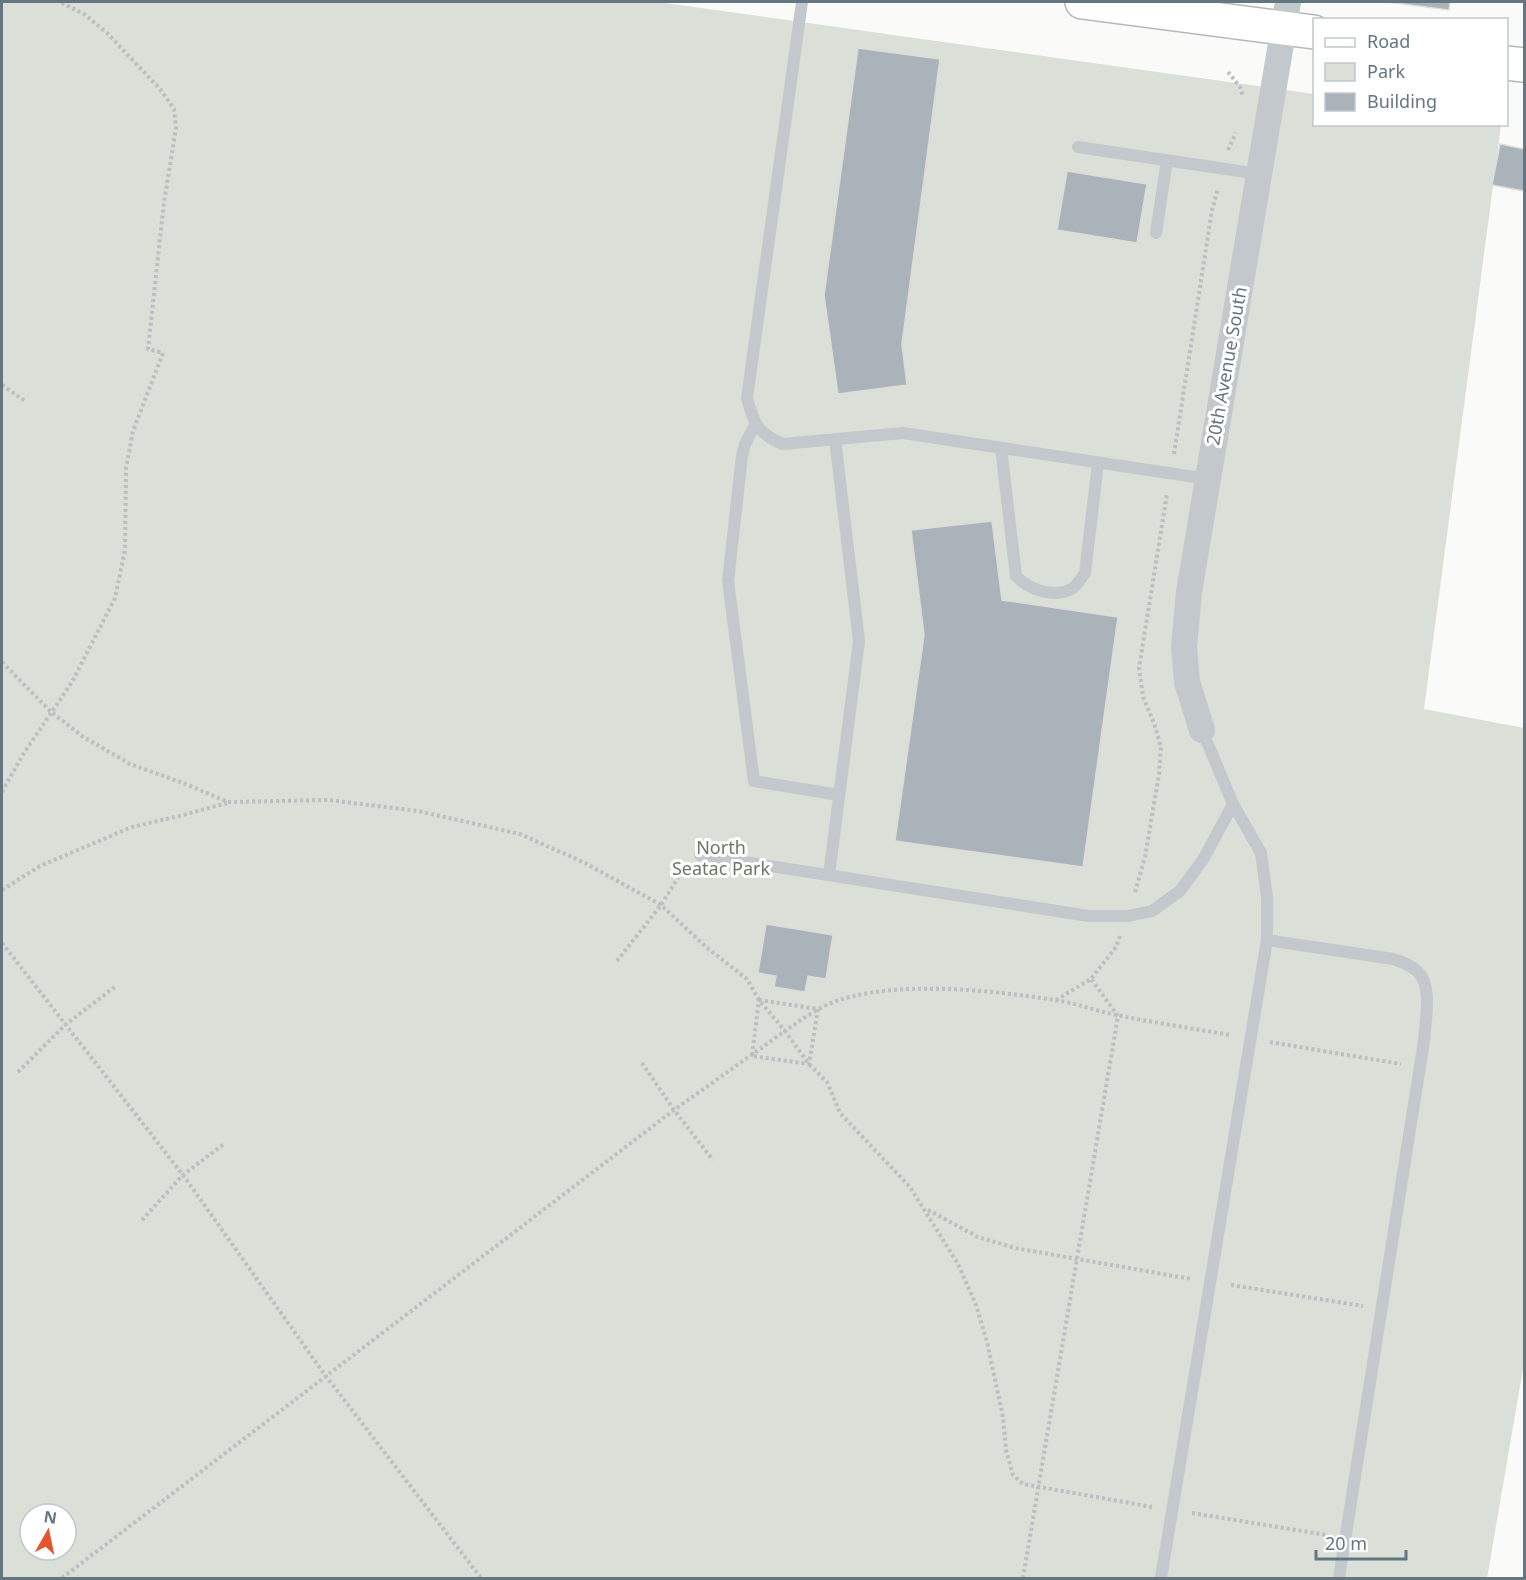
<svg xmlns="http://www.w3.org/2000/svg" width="1526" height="1580" viewBox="0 0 1526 1580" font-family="'Noto Sans',sans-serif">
<rect width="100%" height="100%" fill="#fafaf8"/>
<path fill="#dadfd7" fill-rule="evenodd" d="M2,2H658L1314,94V124L1501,125L1424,709L1524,728V1363L1487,1578H2ZM30,1514H66V1550H30Z"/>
<path fill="#aab3b9" stroke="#dcdcda" stroke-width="1.5" d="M1388,2H1450L1449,10Z
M858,48L940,59L902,344L907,385L838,394L824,295Z
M1500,144L1524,149V191L1492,185Z
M1067,171L1147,184L1137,243L1057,230Z
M992,521L1002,600L1118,617L1083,867L895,841L924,635L911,530Z
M766,924L833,935L826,979L808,976L805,992L774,987L776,976L758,973Z"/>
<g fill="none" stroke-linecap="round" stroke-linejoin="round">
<g stroke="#b3babf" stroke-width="36">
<path id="secondary" d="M1082,2L1314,32
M1506,63L1524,65"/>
</g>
<path stroke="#bbbfc2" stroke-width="4" stroke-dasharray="3 3" stroke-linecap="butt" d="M1228,72L1240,87L1243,97
M1228,150L1236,133
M2,385L25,401
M1174,454L1212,210L1218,189
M2,662L50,711L82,736L130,764L183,783L228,802L328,800L418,811L520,834L583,862L661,905L706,947L747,979L759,1000L785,1031C801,1020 817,1008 836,1001C898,980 990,990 1055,1000C1076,1003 1096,1011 1117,1015C1154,1023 1192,1028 1230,1035
M2,792L22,756L72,682L115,598L125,550L126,468L133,431L163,353L148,349L164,202L176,128L174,109L160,89L107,33L84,14L60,2
M2,890L40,866L132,827L183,815L227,803
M1135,892L1145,857L1159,774L1161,747L1154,723L1143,697L1139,668L1167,494
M2,943L183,1175L325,1375L481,1578
M617,961L661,905L679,876L687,869
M759,1000L818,1009L809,1064L752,1056Z
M1056,1000L1091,979L1116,947L1120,936
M1270,1042L1401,1064
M642,1063L674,1110L713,1160
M18,1072L65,1025L116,986
M928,1210L978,1237L1015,1248L1191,1279
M142,1220L183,1175L224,1144
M1231,1285L1363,1306
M1192,1513L1327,1535
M62,1578L674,1110L785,1031L809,1064L827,1082L840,1113L910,1187L958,1264L976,1305L987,1342L1003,1417L1006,1450L1013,1475L1023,1484L1152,1507
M1023,1578L1118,1016L1091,979"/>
<path stroke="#c3c8cc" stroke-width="12" d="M802,2L747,398C754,424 757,433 783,444L903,433L1208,479
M1078,147L1259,174
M1156,233L1167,160
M755,425L745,444L742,456L728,581L754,781L839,795
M1001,448L1016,576C1029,590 1055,599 1073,588C1078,584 1081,578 1085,573L1098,463
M700,855L1089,916H1128L1152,911L1180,891L1204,858L1233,804
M829,875L859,641L835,439
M1267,940L1393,959C1402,962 1411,965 1418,972C1433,986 1425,1022 1424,1041L1339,1578
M1161,1578L1267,940V897L1261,853L1233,804L1202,730"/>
<path stroke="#c3c8cc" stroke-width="26" d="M1202,730L1187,682L1184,647L1189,592L1288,2"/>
<use href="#secondary" stroke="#fff" stroke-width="33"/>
</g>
<g text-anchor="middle" stroke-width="6" stroke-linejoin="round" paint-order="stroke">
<g font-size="18" fill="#657683" stroke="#fff">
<text transform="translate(1227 366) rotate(-80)" y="6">20th Avenue South</text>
</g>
<g font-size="18" fill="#687a64" stroke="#fff">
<text x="721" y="854">North<tspan x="721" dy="21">Seatac Park</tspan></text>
</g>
</g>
<rect width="1526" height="1580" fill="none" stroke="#657683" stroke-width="6"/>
<rect x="1313" y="18" width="195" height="108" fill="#ffffff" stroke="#c1c8cd" stroke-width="1.5"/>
<rect x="1325" y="38" width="30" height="9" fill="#ffffff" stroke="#c1c8cd" stroke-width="1.5"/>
<text x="1367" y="48" font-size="18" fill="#657683">Road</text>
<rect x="1325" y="63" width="30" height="18" fill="#dadfd7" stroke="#c1c8cd" stroke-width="1.5"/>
<text x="1367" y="78" font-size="18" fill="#657683">Park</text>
<rect x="1325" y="93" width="30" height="18" fill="#aab3b9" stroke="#c1c8cd" stroke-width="1.5"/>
<text x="1367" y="108" font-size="18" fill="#657683">Building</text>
<g transform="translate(48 1532) rotate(9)"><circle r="28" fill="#ffffff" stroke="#c1c8cd" stroke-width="1.5"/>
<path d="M0-4.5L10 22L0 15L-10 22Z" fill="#e4572e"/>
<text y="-9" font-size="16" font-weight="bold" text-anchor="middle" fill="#657683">N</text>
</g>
<path d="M1316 1550v9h90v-9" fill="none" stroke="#657683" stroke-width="3"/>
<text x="1325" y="1550" font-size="18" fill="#657683" stroke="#ffffff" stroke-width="4.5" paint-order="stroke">20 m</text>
</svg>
